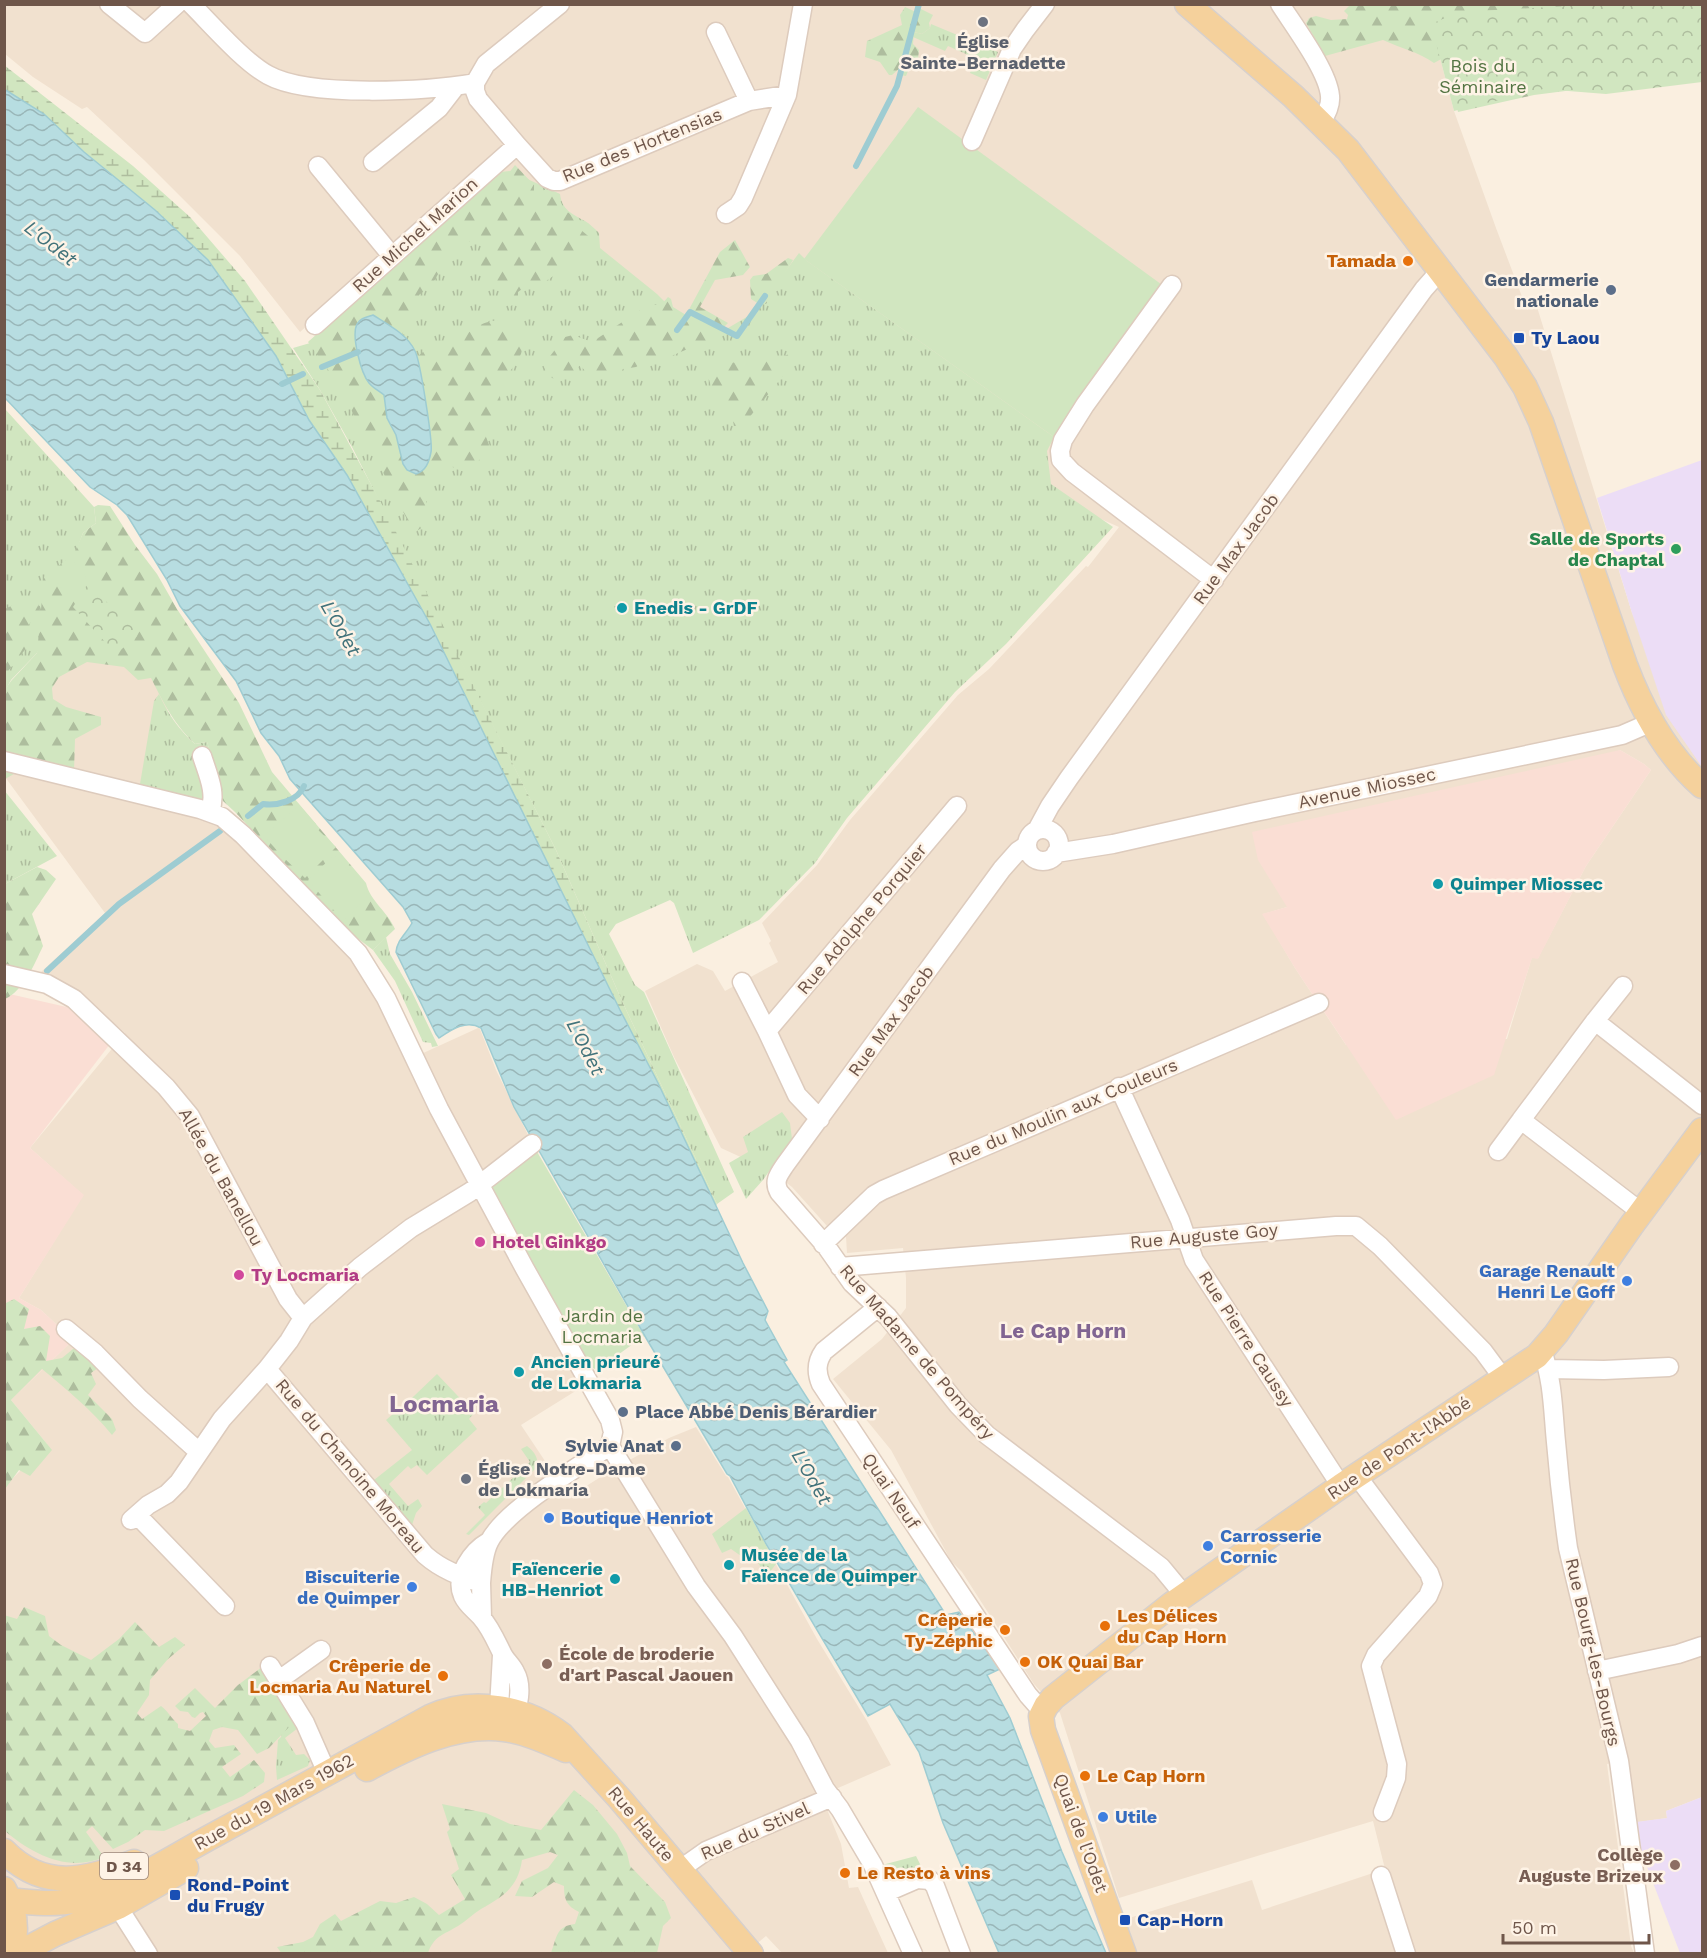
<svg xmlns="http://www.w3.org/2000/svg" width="1707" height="1958" viewBox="0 0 1707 1958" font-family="'Work Sans',sans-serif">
<defs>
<pattern id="grass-tufts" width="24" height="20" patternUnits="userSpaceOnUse" patternTransform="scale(1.5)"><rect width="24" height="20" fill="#d1e6c0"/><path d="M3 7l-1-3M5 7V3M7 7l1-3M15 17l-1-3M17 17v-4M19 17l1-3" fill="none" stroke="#aebd9e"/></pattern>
<pattern id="forest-firs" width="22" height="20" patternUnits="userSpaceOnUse" patternTransform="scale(1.5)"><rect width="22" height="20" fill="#d1e6c0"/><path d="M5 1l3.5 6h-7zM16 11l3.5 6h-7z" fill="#aebd9e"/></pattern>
<pattern id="wetland-marsh" width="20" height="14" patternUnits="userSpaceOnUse" patternTransform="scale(1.5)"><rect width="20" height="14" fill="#d1e6c0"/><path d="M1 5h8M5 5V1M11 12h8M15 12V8" fill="none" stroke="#aebd9e"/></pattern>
<pattern id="park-crowns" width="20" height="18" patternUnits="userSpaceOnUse" patternTransform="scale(1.5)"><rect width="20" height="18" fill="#d1e6c0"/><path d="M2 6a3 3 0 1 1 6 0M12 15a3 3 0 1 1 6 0" fill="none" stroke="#aebd9e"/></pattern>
<pattern id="water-waves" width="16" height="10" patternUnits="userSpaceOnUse" patternTransform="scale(1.5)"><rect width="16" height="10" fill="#b7dde1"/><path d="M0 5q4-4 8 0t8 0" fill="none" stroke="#99b6b8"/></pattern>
</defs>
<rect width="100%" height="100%" fill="#faefe0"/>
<path fill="#f1e1cf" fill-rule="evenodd" d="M4,5H1426L1454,111L1496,228L1527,310L1537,307L1632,613L1702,767V1797L1666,1811L1667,1818L1632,1823L1624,1761L1607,1764L1631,1946L1634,1953H1137L1126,1919L1252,1880L1262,1910L1385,1869L1373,1821L1119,1898L1060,1713L1034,1684L962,1572L951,1561L891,1450L833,1379L882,1339L906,1308V1278L903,1248L847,1253L846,1237L827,1226L792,1187L771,1171L721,1148L674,1057L645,991L697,964L713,971L725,991L778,962L769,943L771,941L762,923L817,865L850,820L958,695L989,669L1086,566L1088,567L1119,527L751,364L468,181L300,332L240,256L144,160L87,107L82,109L33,77L5,54ZM1620,750L1644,764L1651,770L1586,866L1538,958L1532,957L1507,1039L1346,1045L1295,968L1263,914L1287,907Z
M86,651L159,681L199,816L220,827L306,903L352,951L408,1060L478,1028L480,1029L496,1070L528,1135L481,1171L478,1201L543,1322L582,1387L521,1425L569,1497L610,1471L669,1438L696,1427L726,1476L728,1477L817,1639L867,1721L891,1765L838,1788L826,1807L841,1844L849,1888L858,1887L888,1953H782L766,1936L744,1954L5,1953V1486L47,1444L11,1400L73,1340L41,1310L19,1298L83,1195L30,1148L125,1033L83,995L41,972L105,913L5,777L4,705Z"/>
<path fill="#faded4" d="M1620,750L1644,764L1651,770L1586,866L1538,959L1532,958L1494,1075L1396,1120L1295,968L1262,914L1287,907L1258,860L1252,832Z
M5,993L71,1008L110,1044L30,1148L84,1195L19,1298L41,1310L73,1340L5,1406Z"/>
<path fill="#ecddf6" d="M1702,460V767L1666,715L1632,613L1597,498Z
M1702,1797V1953H1680L1642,1854L1636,1822L1667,1818L1666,1811Z"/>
<path fill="url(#grass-tufts)" d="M931,24L998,52L986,80L970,73L975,58L948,46L945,51L913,37L914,32L922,34L930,28Z
M510,171L560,194C562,210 572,214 585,221C590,224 595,229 599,233L600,248L657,294L667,304L688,318L723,331L755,312L799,253L807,261L1054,437L1047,451L1051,484L1113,527L1006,644L955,692L847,818L815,863L759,920L693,953L674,903L670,900L616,924L609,934L635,985L644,992L734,1192L717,1204L622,1001L556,850L352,447L320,390L293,348L317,341L500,172Z
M5,409L94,507L96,523L83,533L37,653L11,680L5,691Z
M159,694C168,714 179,730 195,744L207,742L224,790L201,804L140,784L154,701Z
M4,790L57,856L5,884H4Z
M386,937L390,954L412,992L438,1046L432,1047L431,1043L423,1042L395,981L373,950Z
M782,1112L790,1123L792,1139L763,1180L746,1199L729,1163L748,1152L743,1137Z
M437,1374L474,1413L469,1419L477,1429L427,1475L417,1465L411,1469L408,1466L389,1484L408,1506L418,1499L422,1506L416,1513L412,1525L374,1480L412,1450L386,1420L414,1396Z
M527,1446C534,1451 539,1458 537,1467L469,1535L466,1534L485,1515L478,1507L484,1502L486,1503L530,1462L521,1449Z
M746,1508L776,1564L767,1576L756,1560L741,1563V1556L731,1549L722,1553L712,1534Z
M284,1695L302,1725L285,1738L296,1755L304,1754L310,1760L308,1766L277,1780L276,1767L278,1740L281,1737L286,1713V1709L279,1699Z
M916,1856L922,1868C905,1876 894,1886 882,1865Z"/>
<path fill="url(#forest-firs)" d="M1350,5H1632L1628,83L1534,95L1458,112L1445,57L1434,63C1419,52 1400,48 1383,40L1325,56L1306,23L1309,18L1316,16L1331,20L1347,19L1348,15L1344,11Z
M905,7L916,12L917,7L933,15L929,23L930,28L922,34L914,32L913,44L919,50L918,59L912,61L906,76L900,75L901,67L892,75H889L880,62L865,57L867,41L902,25L900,15Z
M515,165L534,185V193L536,196C545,187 548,189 559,194C561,211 571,215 585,223L581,230L593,240L594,244L590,251H585L573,266C556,268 543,291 522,289L518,292V302L509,307L499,291L493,288C487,276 477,271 478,258L486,256L490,251L489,245C478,243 461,239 449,245L443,265L432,285L415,298L402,335L390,326L354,335L364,375L370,385L384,395L387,416L432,443L418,356L437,341L460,340C473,327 484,320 504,320C537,347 519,359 498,386C503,410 503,417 485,434L489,445L487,452L467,473L450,466C424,484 425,494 427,524L414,533L337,382L308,342L486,182L508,174Z
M735,240L750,267L743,275L715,280L700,307L728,323L703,348H690L650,365L645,362L636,367L623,369L615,379H592L580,365L572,375L559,382L549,376L543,365L565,337L573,335L592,342L648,305H661L668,297L671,299L673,307L686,315L720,252Z
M788,258L793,260L766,304H759L751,299L750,280L753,276L766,274Z
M805,349L748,419L740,425L734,426L733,421L711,386L707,373L726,363L771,360Z
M98,505L110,506L135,545L157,574L177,609L239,703L272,772L366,883C370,901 388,912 395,929L373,950L348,931L235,812L223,801L218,792L223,790L207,742L195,744C174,724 164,704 151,678L138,680L124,667L87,662L59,677L52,688L53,699L66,707L101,717V725L75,739L74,771L39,760L5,779L4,691L11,681L37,653L44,577L74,554L83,533L96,523L94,507Z
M27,598L37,599L40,611L27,627L35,637L5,675V609Z
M37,867L46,870L56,879L32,914L43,946C34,965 24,990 5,999V884Z
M14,1299L29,1309L24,1329L40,1326L50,1336L46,1361L62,1358L73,1349L82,1348L98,1368L91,1373L96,1384L88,1395L112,1419L116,1430L112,1435C91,1409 67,1390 42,1369L11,1400L52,1450L30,1476L19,1470L5,1489L4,1304Z
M24,1607L45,1616L49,1636L61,1645L91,1660L119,1639L135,1622L159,1647L175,1637L185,1645L168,1659L150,1680L149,1695L137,1713L142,1719L161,1706C167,1710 171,1718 178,1724V1728L190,1731L206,1716L203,1712L200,1713L195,1718L192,1717L188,1712L180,1711L175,1706L195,1688L215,1708L238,1685L266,1664L284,1695L279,1699L286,1709L289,1727L269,1748L257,1754L238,1730L222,1727L213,1730L209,1741L215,1748L234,1745L241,1754L222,1767L230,1777L254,1760L265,1773L264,1782L243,1796L164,1831L145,1830L128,1842L113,1849L92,1826L86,1832L104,1857C68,1873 32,1854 5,1831L4,1615L17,1619Z
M574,1790L593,1805L617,1834L627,1853L630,1866L665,1902L671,1918L663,1926L657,1953H551C557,1937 556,1926 575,1924L579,1912C567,1906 564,1900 564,1886L554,1882L532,1897L515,1896L522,1881L548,1868L558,1855L550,1852L522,1860C518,1887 504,1896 481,1909C473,1914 466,1921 458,1926C443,1935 434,1936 428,1953L282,1954L277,1947L303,1942L313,1937L320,1924L335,1914L341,1921L380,1901L396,1903L414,1897L427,1904L439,1915L465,1899L451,1875L459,1869L447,1832L450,1829L442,1804L486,1813L510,1824L541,1830Z"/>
<path fill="url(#wetland-marsh)" d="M4,65L133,166L190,217L245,281L320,390L386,512L556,850L622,1001L717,1204L710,1217L5,159Z"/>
<path fill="url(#park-crowns)" d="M1585,5H1702V82L1606,94L1543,89L1454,111L1431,24L1459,12Z
M90,580L100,598L139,623L137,636L116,654L73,607Z"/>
<path fill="#d1e6c0" d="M918,107L1165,287L1054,437L804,259Z
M73,561L87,578L66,594L53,577Z
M299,805L316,824L282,856L264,836Z
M315,827L336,847L305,878L284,858Z
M334,855L362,884L367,898L343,921L308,880Z
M536,1150L644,1336L597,1370L587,1365L490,1186Z"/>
<path fill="url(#water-waves)" stroke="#9eccd2" stroke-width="1.5" d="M4,89L44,114L84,152L155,210L208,260L276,356L309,420L347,475L430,624L620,1010L658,1083L743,1263L768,1311L765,1320L787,1360L784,1362L946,1615L959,1612L1000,1669L987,1675L1010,1718L1062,1852L1106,1953H999L943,1823L919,1752L890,1704L868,1716L766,1544L730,1476L727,1474L646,1338L514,1107L481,1028C466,1019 451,1030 439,1038L436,1034L396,952C397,940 406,934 412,923L403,907L290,779L279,756L261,733L236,681L180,606L167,580L127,515L117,505L90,487L5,398Z
M373,315C387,324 407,334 415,351C420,360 433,442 431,452C429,462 426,471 416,474L407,470L403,464L396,435L387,418L384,395C379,391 373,388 369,383C361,373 351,336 357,324C360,318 367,317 373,315Z"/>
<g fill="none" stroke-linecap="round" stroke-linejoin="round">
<path stroke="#9eccd2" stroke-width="6" d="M856,166L897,86L919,4
M677,330L690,312L737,336L765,296
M322,367L358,352
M282,384L303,374
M248,816L263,804C277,806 298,801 304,786
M47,971L119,904L220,831"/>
<g stroke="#ddcbbd" stroke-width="21">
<path id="minor" d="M109,4L145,33L177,4
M191,4C212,25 244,62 268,75C309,98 428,91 475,83L486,64L560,4
M1280,4C1294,26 1328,71 1330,96C1331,106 1326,114 1321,123
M716,32L749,101
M475,83V91L478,99L517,145L547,178L554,181H560L749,101L787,95L803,4
M972,141L1012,49L1025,30L1045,4
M373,162L439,108L456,86
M318,166L392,256
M726,214L738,206L743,198L787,95
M1172,285L1085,405L1063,440L1060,451L1061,460L1072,472L1214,580
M315,325L517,145
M202,756C208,775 217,793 210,812
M4,761L200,809L222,817L243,835L358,953L386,998L439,1109L525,1269L610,1420L613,1432L610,1446C579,1466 505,1510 489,1542C483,1554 482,1570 481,1583
M1027 845a16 16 0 1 1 32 0a16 16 0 1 1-32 0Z
M1037,830L1050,806L1069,778L1424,289L1440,271
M1027,845L1018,851L1002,869L785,1165C779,1174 773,1181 779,1192L826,1246L852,1283L888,1317L958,1405L987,1435L1161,1567L1185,1596
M1056,853L1113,844L1255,812L1622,735L1652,722
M4,974L47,984L74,999L166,1087L190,1116L288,1299L303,1318
M742,982L767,1031
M1595,1021L1623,986
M1119,1087L1180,1220L1194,1260L1341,1486
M820,1119L797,1095L767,1031L957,806
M1498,1151L1521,1120
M1641,1212L1521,1120L1595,1021L1702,1105
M823,1244L874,1195L883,1190L1319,1003
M840,1267L1336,1226H1356L1380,1246L1483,1351L1503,1378
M878,1307L824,1351C816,1362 816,1372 821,1384L1028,1695L1043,1712
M66,1329L95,1353L140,1399L199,1452
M1542,1351C1553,1380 1553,1412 1556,1442C1559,1478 1563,1513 1568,1548L1619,1761L1645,1954
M1548,1369L1604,1370L1669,1367
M610,1446L696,1586L733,1636L800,1741L825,1789L840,1809L873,1865L913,1954
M1357,1476L1429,1573L1433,1584L1428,1596L1376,1655L1371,1666L1397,1764L1396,1778L1383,1812
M137,1515L225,1606
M131,1520L148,1505L167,1494L179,1482L222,1419L267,1369
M488,1542C472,1551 454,1576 463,1596C467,1605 475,1610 481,1617C490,1627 496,1641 502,1653C505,1660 512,1665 515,1672C523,1686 519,1708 511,1721
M482,1618L481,1583C460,1576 442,1570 425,1555L267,1369L289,1341L303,1318L360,1267L411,1228L470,1192L532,1144
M270,1666L305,1723L327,1773
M1597,1671L1678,1654L1702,1646
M279,1680L321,1650
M502,1719L499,1708L502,1655
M679,1870L706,1851L832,1797
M1381,1876L1406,1954
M887,1892L917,1879L930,1880L935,1886L961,1954
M118,1907L148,1954"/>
</g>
<g stroke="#d7d0cc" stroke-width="27">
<path id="major" d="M1187,4L1293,96L1348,150L1506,357L1525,387L1541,422L1625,665C1642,710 1666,754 1702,786
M367,1769C408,1747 456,1723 504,1729C526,1732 547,1742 566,1750
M4,1851C44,1892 87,1880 134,1862
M4,1889C16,1910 18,1931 11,1954
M10,1900C33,1903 55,1905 78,1900C126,1889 171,1858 214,1835C286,1795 358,1757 430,1717C473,1697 525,1707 562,1735L620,1799L751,1954
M17,1954L55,1934L118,1907L186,1868
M1124,1954L1043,1730L1041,1716L1046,1706L1053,1698L1172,1604L1341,1486L1537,1356L1556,1334L1631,1226L1702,1130"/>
</g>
<use href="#minor" stroke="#fff" stroke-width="18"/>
<use href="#major" stroke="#f5d19c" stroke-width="24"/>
</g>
<g fill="#6b7280" stroke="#fef3e6" stroke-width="2">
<circle cx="983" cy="22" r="6"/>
<circle cx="466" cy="1479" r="6"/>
</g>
<g fill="#e8710a" stroke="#fef3e6" stroke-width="2">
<circle cx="1408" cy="261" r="6"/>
<circle cx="1105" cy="1626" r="6"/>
<circle cx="1005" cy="1630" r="6"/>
<circle cx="1025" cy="1662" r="6"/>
<circle cx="443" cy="1676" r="6"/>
<circle cx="1085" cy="1776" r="6"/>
<circle cx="845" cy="1873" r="6"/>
</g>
<g fill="#5c6f8a" stroke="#fef3e6" stroke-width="2">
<circle cx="1611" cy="290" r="6"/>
<circle cx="623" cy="1412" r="6"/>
<circle cx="676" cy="1446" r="6"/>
</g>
<g fill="#1a4fb4" stroke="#fef3e6" stroke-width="2">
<rect x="1513" y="332" width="12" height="12" rx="3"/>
<rect x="169" y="1889" width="12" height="12" rx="3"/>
<rect x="1119" y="1914" width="12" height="12" rx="3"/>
</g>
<circle fill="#2e9e5b" stroke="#fef3e6" stroke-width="2" cx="1676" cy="549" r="6"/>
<g fill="#0f9aa8" stroke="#fef3e6" stroke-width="2">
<circle cx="622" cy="608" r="6"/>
<circle cx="1438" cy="884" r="6"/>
<circle cx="519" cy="1372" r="6"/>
<circle cx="729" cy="1565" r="6"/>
<circle cx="615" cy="1579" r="6"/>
</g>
<g fill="#d1479c" stroke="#fef3e6" stroke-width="2">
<circle cx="480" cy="1242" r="6"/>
<circle cx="239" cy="1275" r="6"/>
</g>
<g fill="#3f7fe0" stroke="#fef3e6" stroke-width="2">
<circle cx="1627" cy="1281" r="6"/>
<circle cx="549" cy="1518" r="6"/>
<circle cx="1208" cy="1546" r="6"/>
<circle cx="412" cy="1587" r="6"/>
<circle cx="1103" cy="1817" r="6"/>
</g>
<g fill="#8d6e63" stroke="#fef3e6" stroke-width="2">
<circle cx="547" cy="1664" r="6"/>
<circle cx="1675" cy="1865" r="6"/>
</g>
<g text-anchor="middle" stroke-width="5" stroke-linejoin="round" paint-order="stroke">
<rect fill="#fef3e6" stroke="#9a8579" stroke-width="1.5" x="100" y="1853" width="48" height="26" rx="4.5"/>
<g font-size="16" font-weight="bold" fill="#6f564a">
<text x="124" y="1872">D 34</text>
</g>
<g font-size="18" font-weight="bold" fill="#5b616d" stroke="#fef3e6">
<text x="983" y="48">Église<tspan x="983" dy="21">Sainte-Bernadette</tspan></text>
<text x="478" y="1475" text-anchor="start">Église Notre-Dame<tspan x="478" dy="21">de Lokmaria</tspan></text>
</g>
<g font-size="18" fill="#537442" stroke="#fef3e6">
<text x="1483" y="72">Bois du<tspan x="1483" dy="21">Séminaire</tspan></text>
<text x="602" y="1322">Jardin de<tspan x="602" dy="21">Locmaria</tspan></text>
</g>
<g font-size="18" fill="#6f564a" stroke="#fef3e6">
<text transform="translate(642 145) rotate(-22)" y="6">Rue des Hortensias</text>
<text transform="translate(415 235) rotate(-42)" y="6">Rue Michel Marion</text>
<text transform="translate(1236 549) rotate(-54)" y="6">Rue Max Jacob</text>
<text transform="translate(1367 788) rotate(-12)" y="6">Avenue Miossec</text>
<text transform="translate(862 919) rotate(-50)" y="6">Rue Adolphe Porquier</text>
<text transform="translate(891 1021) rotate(-54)" y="6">Rue Max Jacob</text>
<text transform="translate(1063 1112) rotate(-23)" y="6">Rue du Moulin aux Couleurs</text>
<text transform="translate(221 1177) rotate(61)" y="6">Allée du Banellou</text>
<text transform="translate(1204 1236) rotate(-5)" y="6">Rue Auguste Goy</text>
<text transform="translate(1246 1339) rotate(57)" y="6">Rue Pierre Caussy</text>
<text transform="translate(917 1352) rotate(49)" y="6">Rue Madame de Pompéry</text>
<text transform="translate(1399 1448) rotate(-34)" y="6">Rue de Pont-l'Abbé</text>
<text transform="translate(350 1466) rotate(50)" y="6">Rue du Chanoine Moreau</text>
<text transform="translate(891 1491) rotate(56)" y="6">Quai Neuf</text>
<text transform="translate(1593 1652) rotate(77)" y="6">Rue Bourg-les-Bourgs</text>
<text transform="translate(274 1802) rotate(-29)" y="6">Rue du 19 Mars 1962</text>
<text transform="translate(641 1824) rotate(50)" y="6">Rue Haute</text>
<text transform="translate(755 1831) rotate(-24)" y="6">Rue du Stivel</text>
<text transform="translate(1081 1833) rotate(70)" y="6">Quai de l'Odet</text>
</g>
<g font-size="18" font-weight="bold" fill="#c56008" stroke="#fef3e6" text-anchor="start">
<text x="1396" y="267" text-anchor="end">Tamada</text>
<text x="1117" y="1622">Les Délices<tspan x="1117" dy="21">du Cap Horn</tspan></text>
<text x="993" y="1626" text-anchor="end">Crêperie<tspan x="993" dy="21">Ty-Zéphic</tspan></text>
<text x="1037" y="1668">OK Quai Bar</text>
<text x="431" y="1672" text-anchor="end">Crêperie de<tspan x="431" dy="21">Locmaria Au Naturel</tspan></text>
<text x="1097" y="1782">Le Cap Horn</text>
<text x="857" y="1879">Le Resto à vins</text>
</g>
<g font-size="18" font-weight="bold" fill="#4e5e75" stroke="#fef3e6" text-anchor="end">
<text x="1599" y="286">Gendarmerie<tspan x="1599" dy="21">nationale</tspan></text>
<text x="635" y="1418" text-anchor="start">Place Abbé Denis Bérardier</text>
<text x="664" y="1452">Sylvie Anat</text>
</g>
<g font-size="18" font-weight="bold" fill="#164399" stroke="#fef3e6" text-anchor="start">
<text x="1531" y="344">Ty Laou</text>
<text x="187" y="1891">Rond-Point<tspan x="187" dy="21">du Frugy</tspan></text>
<text x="1137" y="1926">Cap-Horn</text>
</g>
<g font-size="18" font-weight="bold" fill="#27864d" stroke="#fef3e6" text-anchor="end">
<text x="1664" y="545">Salle de Sports<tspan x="1664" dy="21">de Chaptal</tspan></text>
</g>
<g font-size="18" font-weight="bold" fill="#0d838f" stroke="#fef3e6" text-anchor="start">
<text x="634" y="614">Enedis - GrDF</text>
<text x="1450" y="890">Quimper Miossec</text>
<text x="531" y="1368">Ancien prieuré<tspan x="531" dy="21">de Lokmaria</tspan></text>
<text x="741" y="1561">Musée de la<tspan x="741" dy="21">Faïence de Quimper</tspan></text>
<text x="603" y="1575" text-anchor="end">Faïencerie<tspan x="603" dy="21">HB-Henriot</tspan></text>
</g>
<g font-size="18" font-weight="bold" fill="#b23c85" stroke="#fef3e6" text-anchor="start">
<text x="492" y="1248">Hotel Ginkgo</text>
<text x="251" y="1281">Ty Locmaria</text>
</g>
<g font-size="18" font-weight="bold" fill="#366cbe" stroke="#fef3e6" text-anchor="start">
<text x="1615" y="1277" text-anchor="end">Garage Renault<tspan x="1615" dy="21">Henri Le Goff</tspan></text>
<text x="561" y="1524">Boutique Henriot</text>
<text x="1220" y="1542">Carrosserie<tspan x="1220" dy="21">Cornic</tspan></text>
<text x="400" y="1583" text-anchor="end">Biscuiterie<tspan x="400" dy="21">de Quimper</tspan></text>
<text x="1115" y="1823">Utile</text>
</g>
<g font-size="18" font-weight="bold" fill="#785e54" stroke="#fef3e6" text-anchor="start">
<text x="559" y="1660">École de broderie<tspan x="559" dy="21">d'art Pascal Jaouen</tspan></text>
<text x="1663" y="1861" text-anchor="end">Collège<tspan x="1663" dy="21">Auguste Brizeux</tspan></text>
</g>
<g font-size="20" font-style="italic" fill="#42737b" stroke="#fef3e6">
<text transform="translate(51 243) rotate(38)" y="7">L'Odet</text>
<text transform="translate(341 628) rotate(60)" y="7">L'Odet</text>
<text transform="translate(586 1047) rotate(63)" y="7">L'Odet</text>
<text transform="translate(812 1477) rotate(60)" y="7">L'Odet</text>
</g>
<g font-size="21" font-weight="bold" fill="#816592" stroke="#fef3e6">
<text x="1063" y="1338">Le Cap Horn</text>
</g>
<g font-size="24" font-weight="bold" fill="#816592" stroke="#fef3e6">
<text x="444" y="1412">Locmaria</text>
</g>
</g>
<rect width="1707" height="1958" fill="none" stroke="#6f564a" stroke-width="12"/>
<path d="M1503 1934v9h146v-9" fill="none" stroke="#6f564a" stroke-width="3"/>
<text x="1512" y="1934" font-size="18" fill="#6f564a" stroke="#fef3e6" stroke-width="4.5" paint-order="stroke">50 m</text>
</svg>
